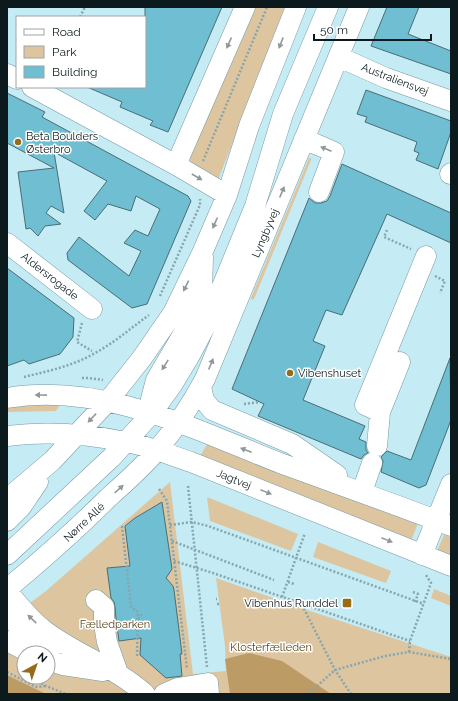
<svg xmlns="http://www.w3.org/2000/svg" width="458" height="701" viewBox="0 0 458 701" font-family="Raleway,sans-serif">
<rect width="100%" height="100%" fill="#c5ebf5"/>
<path fill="#ddc5a0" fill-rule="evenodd" d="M252,7H286L218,180L192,164L188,154Z
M309,158H311V160L254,299L252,300L251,298Z
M61,403L56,411L7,412V408L23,405Z
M208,443L418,523L411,541L200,456Z
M170,482L193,674L226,671L225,646L216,578L310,611L451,657V694H7V620L46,591ZM24,653H48V677H24Z
M207,497L298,534L291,551L210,521Z
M444,535L451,537V557L437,551Z
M318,542L391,571L386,583L313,557Z
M434,589L451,596V606L431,598Z"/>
<path fill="#bc9b64" d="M249,653L282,661L331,694H230L225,659Z
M7,675L46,694H7Z"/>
<path fill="#6fbed1" stroke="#4b6d76" d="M145,7H222L168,132L150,125L153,121L120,107L122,102L87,87H145Z
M387,7H419L408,34L451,51V74L371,46Z
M366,90L451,121V132L438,169L416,160L419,153L414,151L417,142L365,122L367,117L357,114Z
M7,93L45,112L42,117L188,196L191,201L147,304L132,308L68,260L67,253L79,237L129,276L141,251L124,243L135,230L148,236L160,209L136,196L131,211L108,204L95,220L84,211L107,181L54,152L64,213L51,206L46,213L61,224L45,226L38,236L30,228L26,229L18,172L54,168L7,143Z
M342,164L451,213V243L387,214L342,315L326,310L313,341L325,346L303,400L365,426L359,439L366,442V450L368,453L364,455L361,459L258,416L264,404L232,389L309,198L315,203H321L327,201L330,196Z
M7,268L74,318L73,337L60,354L29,364L24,360L7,366Z
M450,358L451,420L426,485L419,488L381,472L383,461L381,457L387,451L411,460Z
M162,502L172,569L166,578L173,586L174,590L182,654H180L182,676L166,678L140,655L141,638L119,641L116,619L115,607L114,602L111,598L107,568L130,566L125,526L135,518Z"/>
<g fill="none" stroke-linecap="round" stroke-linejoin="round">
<g stroke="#769aa3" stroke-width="21">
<path id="minor" d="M339,57L386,78L451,101
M7,74L17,79
M32,87L176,165
M304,139L334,152L319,192
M450,174L451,173
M227,195L176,165L245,7
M7,243L92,309
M201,387L204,400L212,410L292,444L337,475
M7,398C103,382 193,429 280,463C337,484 395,504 451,526
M152,412L151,399L156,380L193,317L200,301L202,293L203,257
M380,412L400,362
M7,436C46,431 88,434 126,442C148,446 170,455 191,462L451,566
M377,446L380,412L365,405L426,256
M362,492L372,463
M7,499L52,461L108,401L142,358L173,313L203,251L227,195L249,126L296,7
M7,521L21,507L38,482
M7,555L112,457L152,413L172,385L190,355L208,321L255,206L283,114L328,7
M422,555L451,484
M7,589C43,559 76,530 109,497C126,482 143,467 157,450C176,428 191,405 205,379L359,7
M7,591C19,605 30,620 45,631C77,655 115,667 145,694
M96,600L104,607V624L107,642L118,673
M7,616L36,641L51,647
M7,641L30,653
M48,660L63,665L103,671
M164,694L178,688L208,683L209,694"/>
</g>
<path stroke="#87a5ad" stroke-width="2.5" stroke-dasharray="2 2" stroke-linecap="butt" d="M80,17L85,7
M203,161L267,7
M387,230L384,237L411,249
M435,276L445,281L440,293
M160,296L200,205V199
M82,323L77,342L92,351
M24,377C48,371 73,366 95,353C114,343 131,328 149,315
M82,378H88L103,380
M244,404L259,402
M188,486L207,667
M159,489L167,501L187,669
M170,525L192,522L208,526L424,604
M122,526L131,607L138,612L137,656
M172,541L274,580
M174,561L213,573L410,641
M288,582L294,584
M413,592L418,594L415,602
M282,597L305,533
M216,599H217
M217,604H221
M302,605L335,670L351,694
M138,619L143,613
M409,652L410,641L431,583L426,575
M7,672L36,687L46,686
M31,677L46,686L66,694
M308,694L335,670L385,656L409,652L451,659"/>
<use href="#minor" stroke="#fff" stroke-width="20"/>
</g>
<defs><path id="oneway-solid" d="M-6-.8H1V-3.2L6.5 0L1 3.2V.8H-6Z"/></defs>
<g fill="#929899">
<use href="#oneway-solid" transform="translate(229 43) rotate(114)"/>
<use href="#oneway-solid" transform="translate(281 43) rotate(111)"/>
<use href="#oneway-solid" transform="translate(326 149) rotate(-157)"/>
<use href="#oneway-solid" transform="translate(197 177) rotate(30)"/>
<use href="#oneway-solid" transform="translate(282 192) rotate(-67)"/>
<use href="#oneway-solid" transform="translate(215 223) rotate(114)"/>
<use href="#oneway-solid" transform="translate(186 286) rotate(116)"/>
<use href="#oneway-solid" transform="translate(211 364) rotate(-67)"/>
<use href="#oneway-solid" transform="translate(165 365) rotate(122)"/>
<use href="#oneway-solid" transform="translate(41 395) rotate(-179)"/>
<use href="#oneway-solid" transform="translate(92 418) rotate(133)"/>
<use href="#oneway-solid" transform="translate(246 450) rotate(-159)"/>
<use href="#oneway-solid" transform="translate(119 489) rotate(-42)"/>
<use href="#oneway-solid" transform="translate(266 492) rotate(22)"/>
<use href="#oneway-solid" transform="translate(387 540) rotate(22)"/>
<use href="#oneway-solid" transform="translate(32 619) rotate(-136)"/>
</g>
<g fill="#956c17" stroke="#fff" stroke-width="1.5">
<circle cx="18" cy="142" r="4"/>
<circle cx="290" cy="373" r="4"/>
<rect x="342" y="598" width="10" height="10" rx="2"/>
</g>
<g text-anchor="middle" stroke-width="3" stroke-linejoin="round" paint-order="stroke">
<g font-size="11" fill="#0c1a1d" stroke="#fff">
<text transform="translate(395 79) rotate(21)" y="4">Australiensvej</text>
<text transform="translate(265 233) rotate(-67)" y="4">Lyngbyvej</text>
<text transform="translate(50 276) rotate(38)" y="4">Aldersrogade</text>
<text transform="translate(234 479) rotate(22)" y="4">Jagtvej</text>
<text transform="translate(84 522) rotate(-43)" y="4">Nørre Allé</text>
</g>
<g font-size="11" fill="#0c1a1d" stroke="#fff" text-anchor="start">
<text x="26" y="140">Beta Boulders<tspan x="26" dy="13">Østerbro</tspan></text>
<text x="298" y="377">Vibenshuset</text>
<text x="338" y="607" text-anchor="end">Vibenhus Runddel</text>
</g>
<g font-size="11" fill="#5b4418" stroke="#fff">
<text x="115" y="628">Fælledparken</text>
<text x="271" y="651">Klosterfælleden</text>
</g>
</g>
<rect width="458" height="701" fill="none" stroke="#0c1a1d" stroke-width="16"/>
<rect x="16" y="16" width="130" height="72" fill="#ffffff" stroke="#9ea3a5"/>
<rect x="24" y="29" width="20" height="6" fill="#ffffff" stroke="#9ea3a5"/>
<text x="52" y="36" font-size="12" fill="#0c1a1d">Road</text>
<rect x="24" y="46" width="20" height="12" fill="#ddc5a0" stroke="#9ea3a5"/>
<text x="52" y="56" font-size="12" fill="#0c1a1d">Park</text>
<rect x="24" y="66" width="20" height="12" fill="#6fbed1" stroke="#9ea3a5"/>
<text x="52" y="76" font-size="12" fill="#0c1a1d">Building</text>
<g transform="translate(36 665) rotate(40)"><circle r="19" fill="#ffffff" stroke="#9ea3a5"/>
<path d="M0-3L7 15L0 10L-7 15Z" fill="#956c17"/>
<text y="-6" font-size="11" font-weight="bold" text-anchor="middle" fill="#0c1a1d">N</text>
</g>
<path d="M314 34v6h117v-6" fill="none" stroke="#0c1a1d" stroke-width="2"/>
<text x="320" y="34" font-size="12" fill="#0c1a1d" stroke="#ffffff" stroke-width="3" paint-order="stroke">50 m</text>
</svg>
